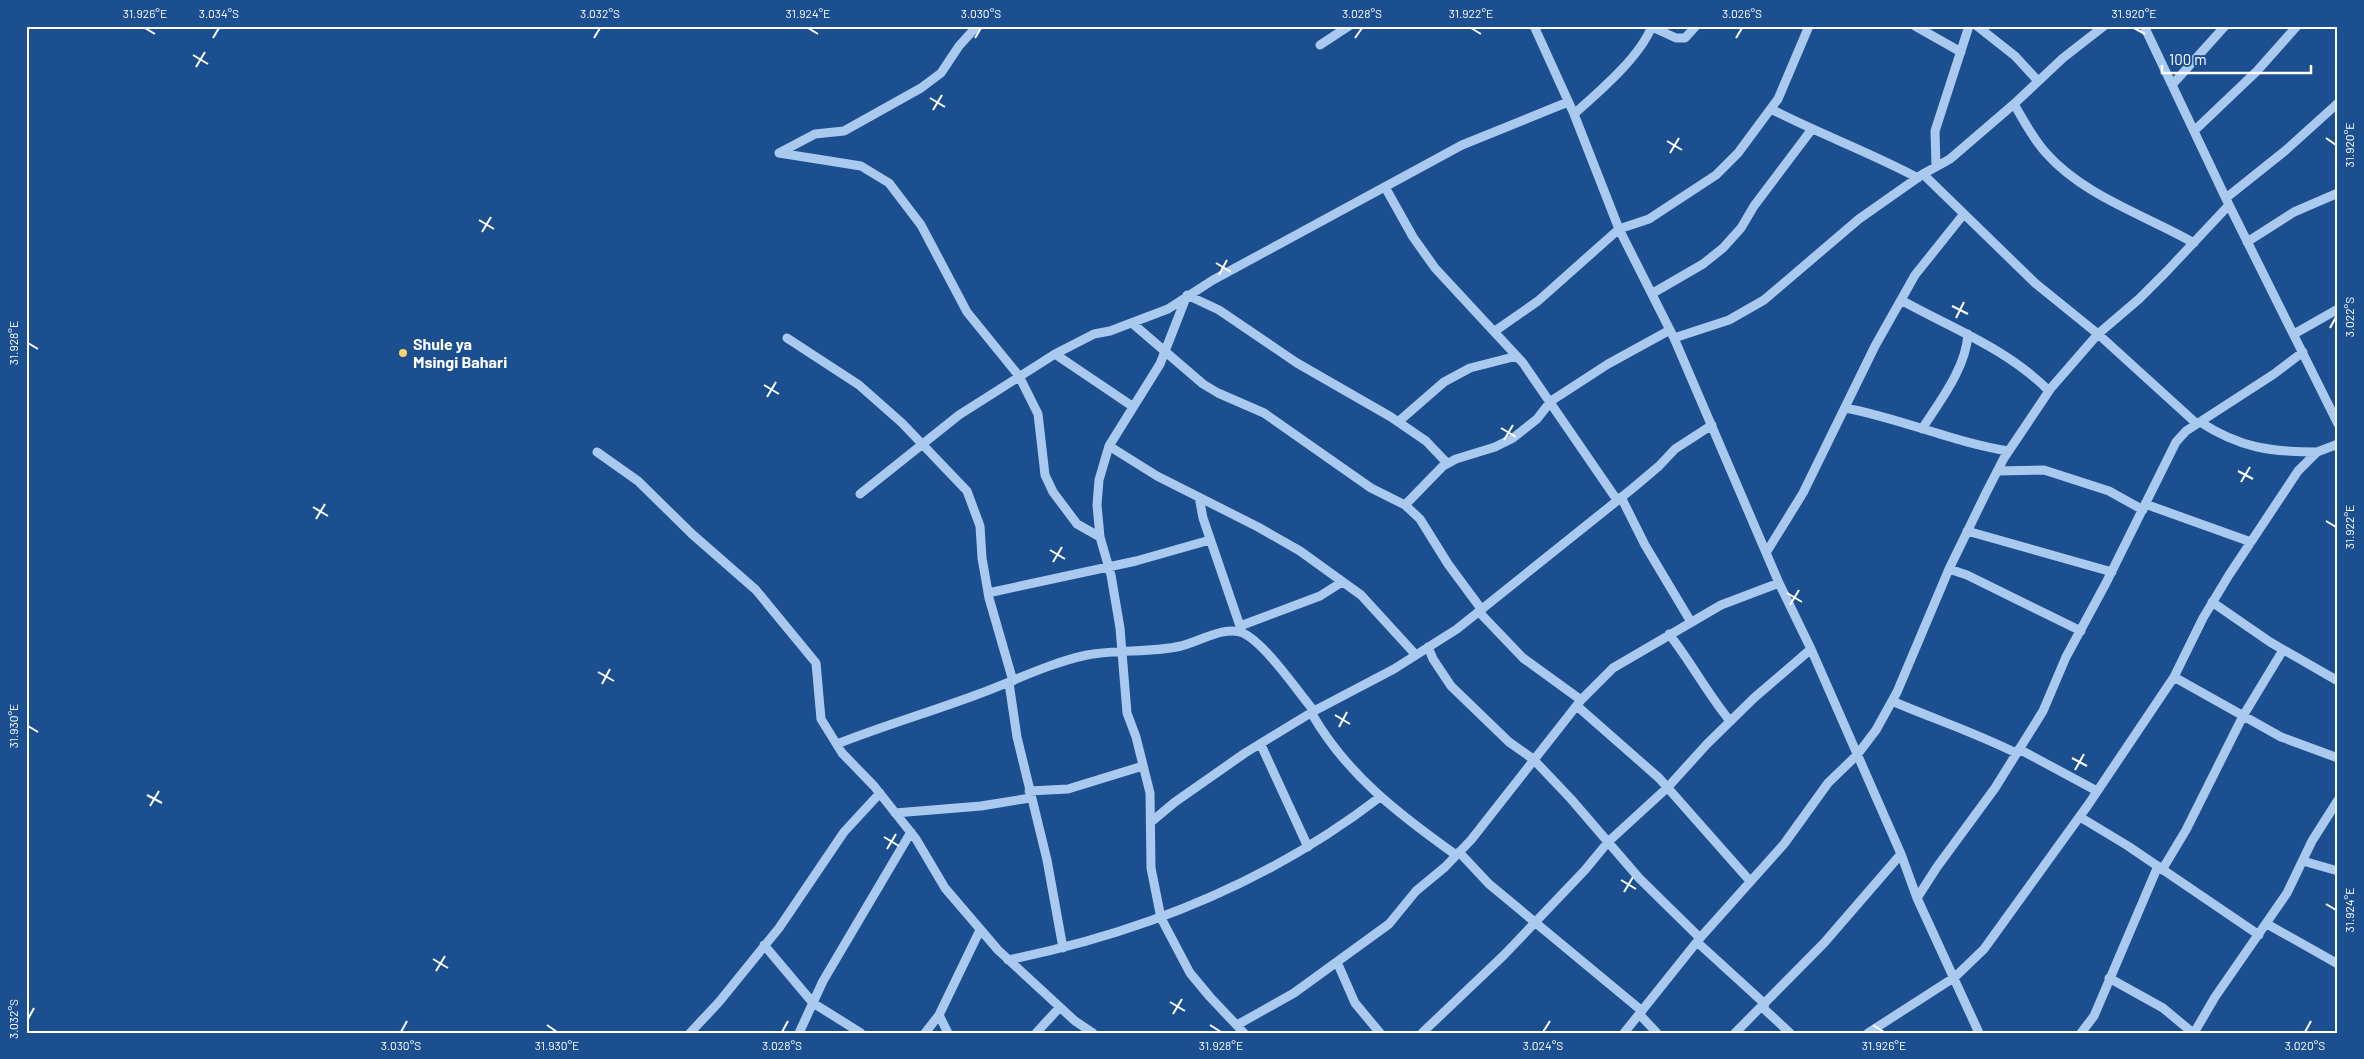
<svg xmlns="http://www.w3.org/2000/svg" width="2364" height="1059" viewBox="0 0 2364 1059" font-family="Barlow,sans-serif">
<rect width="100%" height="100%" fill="#1b4f8f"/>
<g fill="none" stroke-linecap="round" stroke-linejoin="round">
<path stroke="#a9c9ee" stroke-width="9" d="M1534,26L1574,114L1619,229L1674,338L1779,583L1811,649L1901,854L1917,898L1979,1033
M1915,26L1961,52
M1977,26L2015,56L2038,81
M2144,26L2229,205L2338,424
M1652,27L1676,38H1685L1696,26
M1320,45L1349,26
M2172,85L2225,26
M2014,104C2024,121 2033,139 2046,153C2084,196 2145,215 2194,243
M1771,109C1819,134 1870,152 1918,178
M1574,114C1599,92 1640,57 1652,26
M2194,131L2257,71L2297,26
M779,153L861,166L889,183L921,225L967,312L1019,376L1038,414L1045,475L1053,492L1077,524L1100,537
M779,153L815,134L844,131L921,88L941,73L959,46L977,26
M1936,167L1935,131L1969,26
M1923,174L2035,283L2098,334L2197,424
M1385,187L1413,237L1435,268L1523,363L1617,500
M2226,198L2286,150L2338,103
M2247,242L2294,212L2338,193
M1653,293L1703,264L1723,248L1741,228L1754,206L1812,129
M1901,300C1951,328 2008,349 2049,391
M1132,323L1203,384L1218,393L1264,413L1371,488L1405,505L1420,519L1448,564L1482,610
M1495,331L1538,301L1619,229L1649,219L1716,175L1738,153L1778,99L1809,26
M2294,334L2338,309
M787,338L859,385L902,423L967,491L980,526L982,558L989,598L1013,681
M1674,338L1729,320L1764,300L1859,219L1923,174L1950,159L2014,104L2063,58L2104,26
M1055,354L1132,406
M1845,408C1900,418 1952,442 2008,451
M1398,422L1444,382L1470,368L1517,356
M2200,422C2240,448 2271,452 2317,452
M1922,429C1940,401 1966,368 1968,334
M1109,446L1157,476L1258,527L1300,551L1361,595L1415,654
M597,452L638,481L692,534L756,590L816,663L821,719L842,753L874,786L916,839L945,888L998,950L1075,1021L1093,1033
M1997,471L2044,470L2109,491L2143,510
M860,494L959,415L1055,354L1094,334L1110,331L1168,309L1213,280L1462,145L1568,102
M1199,497L1203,518L1242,632
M1621,497L1645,545L1691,622
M2145,504L2251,542
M1405,505L1443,466L1456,459L1495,447L1513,438L1537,419L1551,401L1608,364L1670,330
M1967,531L2112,572
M1766,553L1803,493L1875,346L1915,275L1963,215
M1949,569L1967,575L2081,631
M988,593L1136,561L1210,540
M2212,602L2270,642L2338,681
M1479,612L1523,658L1581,700
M1240,626L1320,596L1342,582
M1669,634C1691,662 1707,693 1730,721
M1428,647L1433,659L1451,686L1509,742L1533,759L1571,799L1639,878L1700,938
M2174,677L2281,737L2338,758
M1009,683L1017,737L1047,860L1063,948
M1892,701C1934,719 1976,733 2016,753
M1577,706L1659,778L1750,881
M1312,714C1347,775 1400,815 1456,855
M837,744C883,726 930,712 976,695C1012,682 1049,663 1087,655C1118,649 1151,653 1181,646C1198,642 1226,625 1243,633C1265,643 1298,692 1314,711
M1261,745L1308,847
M2019,749L2097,791
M1029,791L1068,789L1143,766
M895,813L981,806L1030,798
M2080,817L2128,846L2259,935
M1151,822L1175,802L1245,753L1314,711L1394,669L1457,629L1633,488L1659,466L1675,449L1712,425
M1459,852L1489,884L1642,1011
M2303,861L2338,871
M2162,870L2186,830L2243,716L2283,650
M1917,898L1937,867L1995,788L2043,711L2066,657L2106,583L2176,442L2186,431L2274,374L2303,352
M2267,924L2338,964
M1697,942L1765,1004
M764,945L813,1003L861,1033
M1008,960C1142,933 1271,881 1380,797
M1337,962L1355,1003L1380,1033
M2109,978L2163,1008L2193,1033
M1762,1007L1790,1033
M1639,1014L1657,1033
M939,1015L948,1033
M1237,1025L1294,993L1389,924L1416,891L1445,867L1471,840L1581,700L1613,668L1721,605L1779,583
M690,1033L719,1002L779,928L844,832L880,793
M799,1033L823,981L911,832
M925,1033L939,1015L980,930
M1036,1033L1060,1007
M1244,1033L1210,997L1190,973L1161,918L1151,868L1150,793L1136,737L1127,713L1120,628L1111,575L1100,537L1097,505L1099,480L1109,446L1160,364L1187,295L1219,310L1297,363L1391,417L1426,441L1447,463
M1422,1033L1504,955L1585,870L1608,842L1668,787L1707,744L1754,698L1811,649
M1624,1033L1700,938L1784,844L1828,783L1857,755L1876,730L1897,692L1949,569L1986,493L2004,458L2051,388L2098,334L2139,299L2167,271L2229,205
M1735,1033L1824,943L1901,854
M1868,1033L1955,977L1984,949L2088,805L2174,677L2203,618L2229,575L2298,471L2317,452L2338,444
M2081,1033L2094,1016L2158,866
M2194,1033L2215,997L2287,893L2312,841L2338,800"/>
</g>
<path fill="none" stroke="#fff" stroke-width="2" d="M145,28L155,34M808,28L818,34M1471,28L1481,34M2134,28L2145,34M213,38L219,28M594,38L600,28M975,38L981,28M1355,38L1362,28M1736,38L1742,28M193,55L208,64M196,67L205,52M930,98L945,107M933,110L942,95M2326,138L2336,145M1667,141L1682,150M1670,153L1679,138M479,220L494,229M482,232L491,217M1216,263L1231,272M1219,275L1227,260M1952,306L1968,314M1956,318L1964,302M2330,328L2336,317M28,343L38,349M764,385L779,394M767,397L776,382M1501,428L1516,437M1504,440L1513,425M2238,471L2253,479M2241,482L2250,467M313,507L328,516M316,519L325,504M2326,521L2336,527M1050,550L1065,559M1053,562L1062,547M1787,593L1802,602M1790,605L1799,590M598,672L614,681M602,684L610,669M1335,715L1350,724M28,726L38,732M1339,727L1347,712M2072,758L2087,766M2075,770L2084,754M147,795L162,803M150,806L159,791M884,837L899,846M887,849L896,834M1621,880L1636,889M1624,892L1633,877M2326,904L2336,910M433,959L448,968M436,971L445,956M1170,1002L1185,1011M1173,1014L1182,999M28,1019L34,1008M547,1025L557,1032M1210,1025L1221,1032M1873,1025L1884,1032M401,1032L407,1021M782,1032L788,1021M1543,1032L1550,1021M2305,1032L2311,1021"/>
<circle fill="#ffd166" stroke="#1b4f8f" stroke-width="2" cx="403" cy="353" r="5"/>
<g text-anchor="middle" stroke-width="5" stroke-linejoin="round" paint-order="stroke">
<g font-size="16" font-weight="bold" fill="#fff" stroke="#1b4f8f" text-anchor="start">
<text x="413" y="350">Shule ya<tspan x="413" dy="18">Msingi Bahari</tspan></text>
</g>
</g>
<rect width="2364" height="1059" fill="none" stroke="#1b4f8f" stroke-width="55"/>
<path d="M2162 65v8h149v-8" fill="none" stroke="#ffffff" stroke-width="2.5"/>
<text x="2169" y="65" font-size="15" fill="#ffffff" stroke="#1b4f8f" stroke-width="4" paint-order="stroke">100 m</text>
<rect x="28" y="28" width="2308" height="1004" fill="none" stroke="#fff" stroke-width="2"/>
<g font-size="12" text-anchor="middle" fill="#fff">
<text x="145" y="18">31.926°E</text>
<text x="219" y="18">3.034°S</text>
<text x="600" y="18">3.032°S</text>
<text x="808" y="18">31.924°E</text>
<text x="981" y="18">3.030°S</text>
<text x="1362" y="18">3.028°S</text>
<text x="1471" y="18">31.922°E</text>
<text x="1742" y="18">3.026°S</text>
<text x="2134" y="18">31.920°E</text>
<text transform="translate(2350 145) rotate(-90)" y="4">31.920°E</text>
<text transform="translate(2350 317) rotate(-90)" y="4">3.022°S</text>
<text transform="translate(14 343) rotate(-90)" y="4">31.928°E</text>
<text transform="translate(2350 527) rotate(-90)" y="4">31.922°E</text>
<text transform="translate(14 726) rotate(-90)" y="4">31.930°E</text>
<text transform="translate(2350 910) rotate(-90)" y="4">31.924°E</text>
<text transform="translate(14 1019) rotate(-90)" y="4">3.032°S</text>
<text x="401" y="1050">3.030°S</text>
<text x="557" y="1050">31.930°E</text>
<text x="782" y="1050">3.028°S</text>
<text x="1221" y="1050">31.928°E</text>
<text x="1543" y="1050">3.024°S</text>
<text x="1884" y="1050">31.926°E</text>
<text x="2305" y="1050">3.020°S</text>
</g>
</svg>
